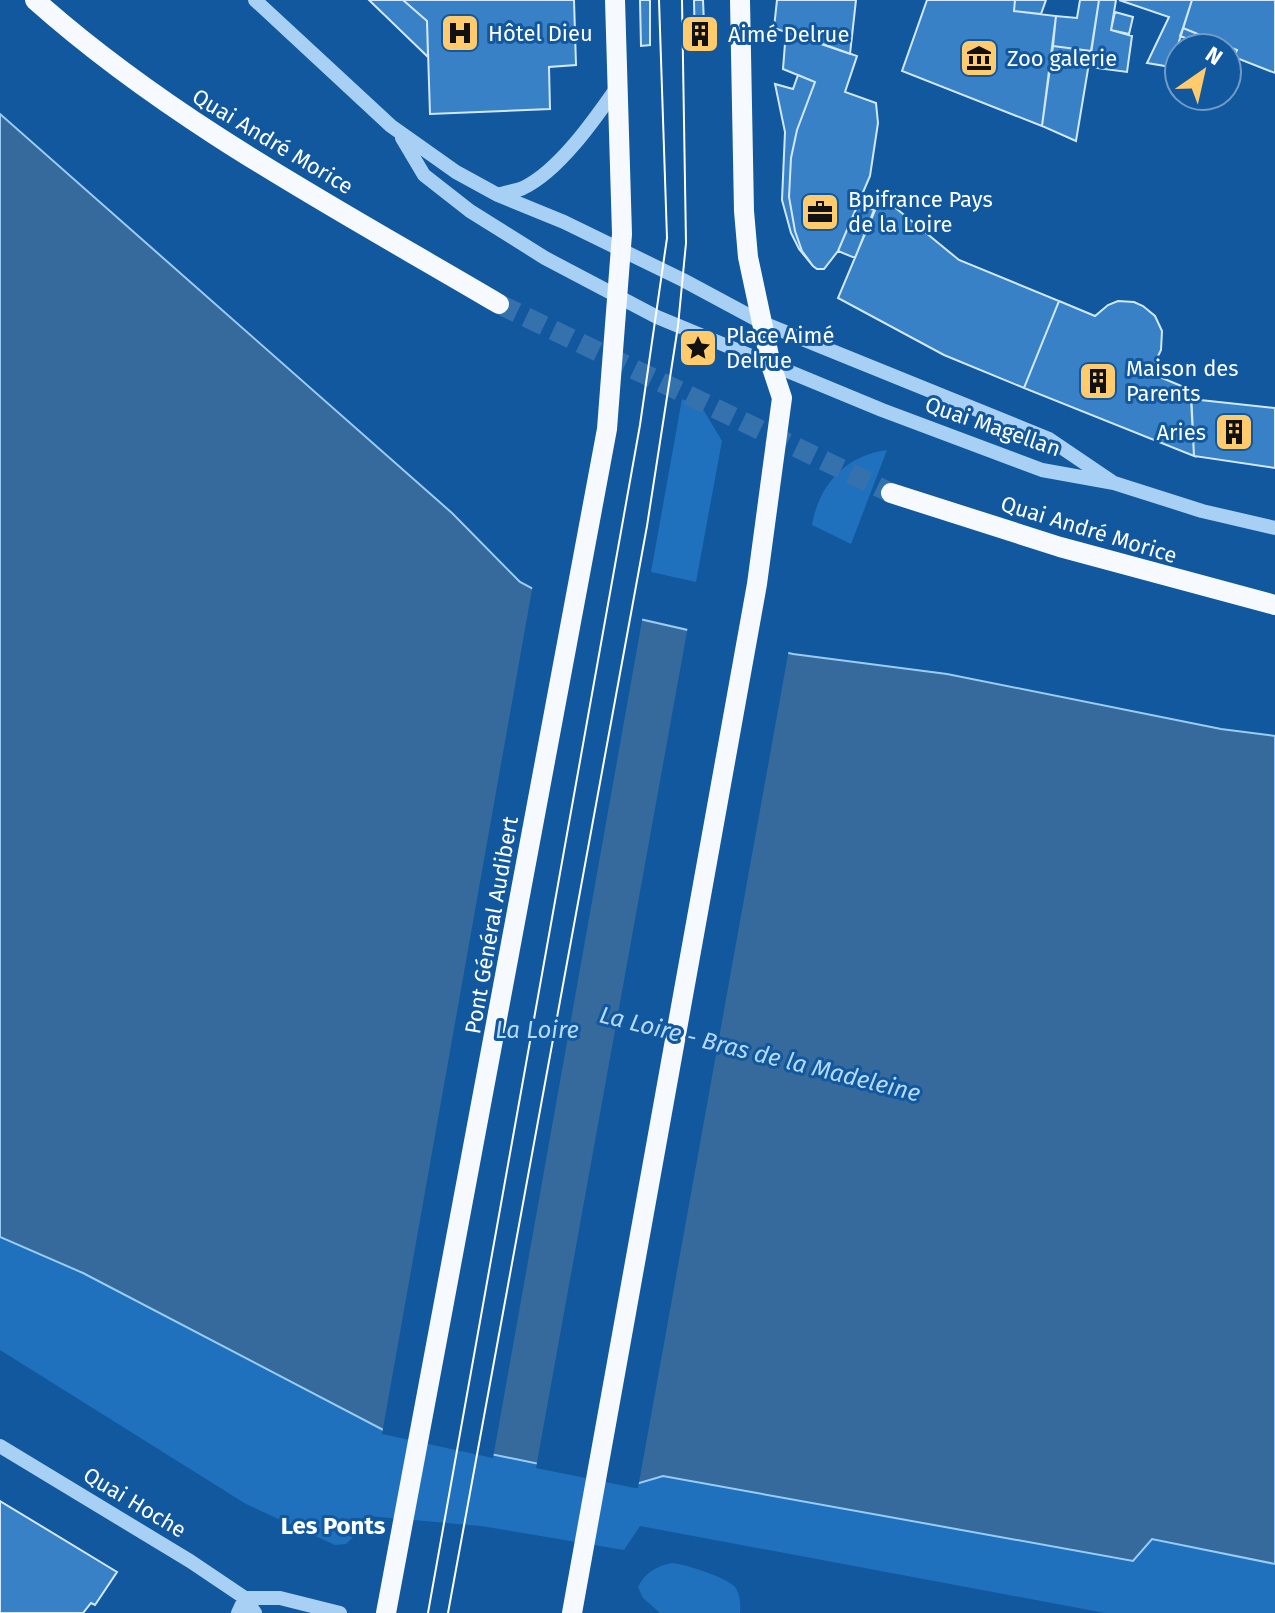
<svg xmlns="http://www.w3.org/2000/svg" width="1275" height="1613" viewBox="0 0 1275 1613" font-family="'Fira Sans',sans-serif">
<rect width="100%" height="100%" fill="#11589f"/>
<path fill="#1f71bd" d="M682,399L701,406L722,441L696,582L651,572Z
M887,450L851,544L812,525C819,485 846,455 887,450Z
M0,1237L83,1273L636,1484L663,1476L1133,1561L1152,1539L1275,1564V1613H1105L640,1526L624,1550L481,1526L368,1516L364,1526L346,1544L335,1545L246,1504L0,1350Z
M672,1563C685,1564 726,1577 735,1587C740,1594 741,1604 740,1613H660L643,1598L638,1587C645,1573 656,1566 672,1563Z"/>
<path fill="#366a9c" stroke="#9accf8" stroke-width="2" d="M0,114L452,513L520,582L552,599L793,654L947,674L1221,729L1275,736V1564L1152,1539L1133,1561L663,1476L636,1484L389,1433L83,1273L0,1237Z"/>
<path fill="#11589f" d="M533,584L554,595L643,615L493,1458L382,1434Z
M688,626L789,649L638,1488H635L536,1468Z"/>
<path fill="#3981c6" stroke="#d1e8fe" stroke-width="2" d="M369,0H403L427,21L428,57Z
M403,0H574L576,65L549,67L550,109L430,114L427,21Z
M640,0H650V45L641,46Z
M694,0H703L705,49H695Z
M777,0H856L850,54L774,28Z
M927,0H1015L1014,11L1056,16L1042,126L902,71Z
M1015,0H1046L1041,14L1014,11Z
M1080,0H1099L1091,51L1053,46L1056,16L1077,18Z
M1099,0H1116L1111,30L1132,36L1127,72L1089,67Z
M1119,0H1192L1171,67L1147,63L1169,17Z
M1192,0H1275V73L1234,57L1237,50L1183,28Z
M1115,12L1133,17L1129,34L1111,30Z
M1183,28L1237,50L1234,57L1227,54V48H1212L1180,36Z
M786,31L857,56L845,92L876,103L878,123L870,176L838,251L824,269H817L813,266L802,251L795,231L789,197L791,158L797,130L815,82L783,69Z
M1053,46L1091,51L1076,141L1042,126Z
M798,75L815,82L797,130L791,158L789,197L795,231L802,251L813,266L799,249L791,233L782,200L785,132L775,84L793,89Z
M881,196L959,260L1059,301L1024,388L944,355L838,298Z
M858,204L874,210L855,258L838,251Z
M1059,301L1095,316L1108,305L1118,301L1134,302L1143,306L1155,316L1162,331L1161,350L1150,373L1191,390L1194,456L1024,388Z
M1191,399L1275,408V468L1194,456Z
M0,1501L117,1572L95,1605L91,1603L83,1613H0Z"/>
<g fill="none" stroke-linecap="round" stroke-linejoin="round">
<path stroke="#3571ad" stroke-width="20" stroke-dasharray="20 10" stroke-linecap="butt" d="M499,304L891,493"/>
<path stroke="#a8d0f5" stroke-width="14" d="M255,0L391,126L456,172L498,195L564,222L683,280L763,323L1049,439L1114,483
M402,138L424,175L470,211L545,258L657,317L882,410L1042,470L1114,483L1202,511L1275,528
M498,195C506,192 516,191 523,188C559,171 595,119 618,86
M0,1446L190,1561L245,1598L255,1613
M245,1598H280L340,1613
M238,1613L245,1598"/>
<path stroke="#f6faff" stroke-width="20" d="M35,0C173,123 340,210 499,304
M891,493L1060,547L1275,605
M386,1613L607,429L622,234L615,0
M572,1613L757,584L782,398L771,365L748,257L744,211L740,0"/>
<path stroke="#fff" stroke-width="2" d="M428,1613L640,425L667,238L659,0
M448,1613L647,526L678,326L686,243L682,0"/>
</g>
<defs>
<g id="hospital-square" transform="scale(2)"><rect x="-9" y="-9" width="18" height="18" rx="4" fill="#ffcb6c" stroke="#11589f"/><path d="M-5-5h3v3.5h4V-5h3V5h-3V1.5h-4V5h-3Z" fill="#111"/></g>
<g id="building-square" transform="scale(2)"><rect x="-9" y="-9" width="18" height="18" rx="4" fill="#ffcb6c" stroke="#11589f"/><path d="M-4-6H4V6H1V3H-1V6H-4ZM-2.5-4.3h1.7v1.8h-1.7ZM.8-4.3h1.7v1.8H.8ZM-2.5-1h1.7V.8h-1.7ZM.8-1h1.7V.8H.8Z" fill="#111"/></g>
<g id="museum-square" transform="scale(2)"><rect x="-9" y="-9" width="18" height="18" rx="4" fill="#ffcb6c" stroke="#11589f"/><path d="M0-6L6-3V-2H-6V-3ZM-5-1h2V3h-2ZM-1-1h2V3h-2ZM3-1h2V3H3ZM-6 4H6V6H-6Z" fill="#111"/></g>
<g id="office-square" transform="scale(2)"><rect x="-9" y="-9" width="18" height="18" rx="4" fill="#ffcb6c" stroke="#11589f"/><path d="M-6-3h4V-5.5h4V-3h4V5H-6ZM-1-4.5V-3h2v-1.5ZM-6 0V1H6V0Z" fill="#111"/></g>
<g id="sight-square" transform="scale(2)"><rect x="-9" y="-9" width="18" height="18" rx="4" fill="#ffcb6c" stroke="#11589f"/><path d="M0-6L1.8-2.2L6-1.7L2.9 1.2L3.7 5.4L0 3.3L-3.7 5.4L-2.9 1.2L-6-1.7L-1.8-2.2Z" fill="#111"/></g>
</defs>
<g fill-rule="evenodd">
<use href="#hospital-square" x="460" y="33"/>
<use href="#building-square" x="700" y="34"/>
<use href="#museum-square" x="979" y="58"/>
<use href="#office-square" x="820" y="212"/>
<use href="#sight-square" x="698" y="348"/>
<use href="#building-square" x="1098" y="381"/>
<use href="#building-square" x="1234" y="432"/>
</g>
<g text-anchor="middle" stroke-width="6" stroke-linejoin="round" paint-order="stroke">
<g font-size="22" fill="#fff" stroke="#11589f" text-anchor="start">
<text x="488" y="41">Hôtel Dieu</text>
<text x="728" y="42">Aimé Delrue</text>
<text x="1007" y="66">Zoo galerie</text>
<text x="848" y="207">Bpifrance Pays<tspan x="848" dy="25">de la Loire</tspan></text>
<text x="726" y="343">Place Aimé<tspan x="726" dy="25">Delrue</tspan></text>
<text x="1126" y="376">Maison des<tspan x="1126" dy="25">Parents</tspan></text>
<text x="1206" y="440" text-anchor="end">Aries</text>
</g>
<g font-size="22" fill="#fff" stroke="#11589f">
<text transform="translate(273 141) rotate(31)" y="8">Quai André Morice</text>
<text transform="translate(993 426) rotate(19)" y="8">Quai Magellan</text>
<text transform="translate(1089 529) rotate(17)" y="8">Quai André Morice</text>
<text transform="translate(491 925) rotate(-80)" y="8">Pont Général Audibert</text>
<text transform="translate(135 1502) rotate(31)" y="8">Quai Hoche</text>
</g>
<g font-size="24" font-style="italic" fill="#b5dafb" stroke="#11589f">
<text x="537" y="1038">La Loire</text>
<text transform="translate(760 1054) rotate(14)" y="8">La Loire - Bras de la Madeleine</text>
</g>
<g font-size="24" font-weight="bold" fill="#fff" stroke="#11589f">
<text x="333" y="1534">Les Ponts</text>
</g>
</g>
<g transform="translate(1203 72) rotate(34)"><circle r="38" fill="#11589f" stroke="#709bc5" stroke-width="2"/>
<path d="M0-6L14 30L0 20L-14 30Z" fill="#ffcb6c"/>
<text y="-12" font-size="22" font-weight="bold" text-anchor="middle" fill="#ffffff">N</text>
</g>
</svg>
